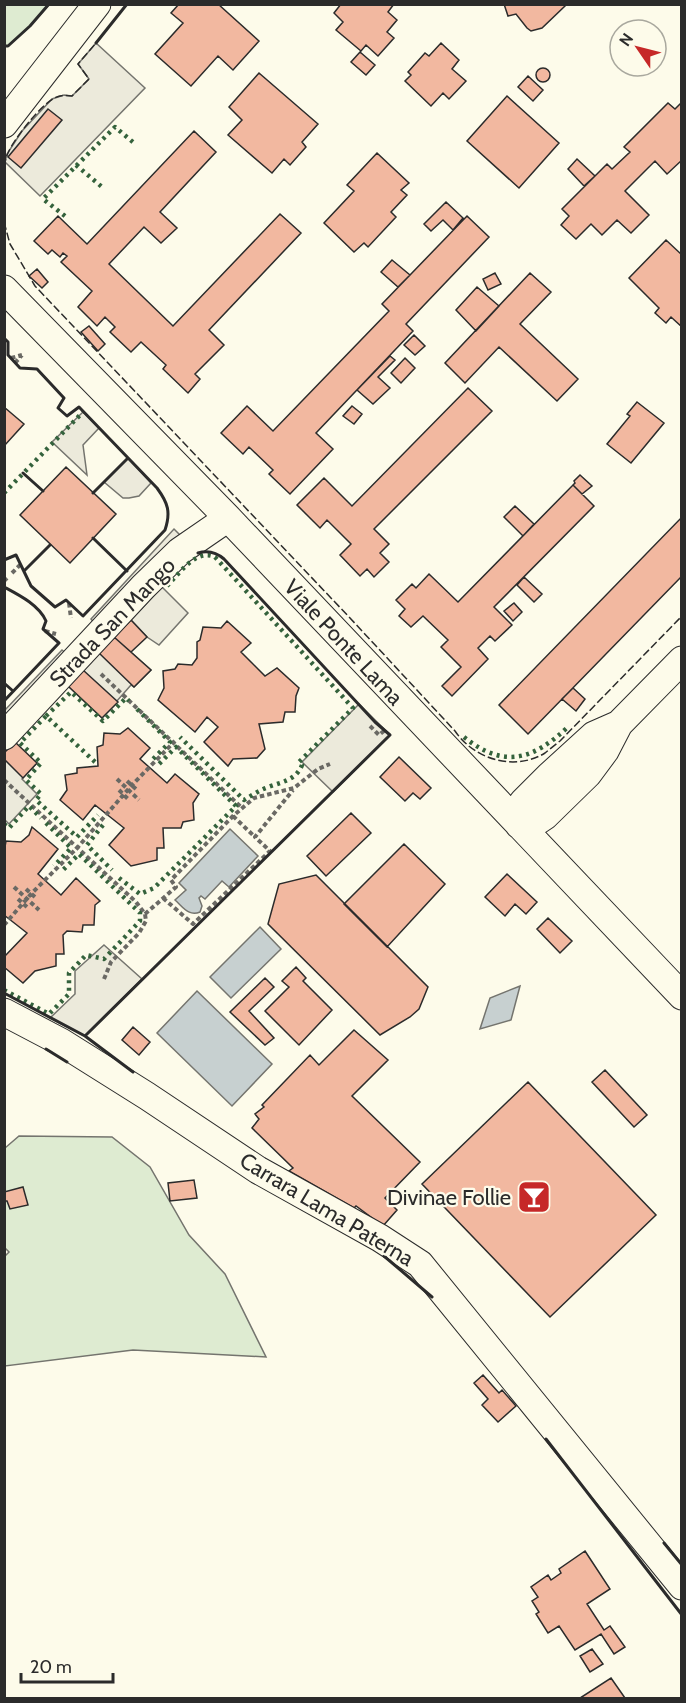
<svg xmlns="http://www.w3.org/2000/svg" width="686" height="1703" viewBox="0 0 686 1703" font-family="Cabin,sans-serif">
<rect width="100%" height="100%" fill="#fdfbea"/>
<path fill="#deebd1" stroke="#74746e" stroke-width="1.5" d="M4,5L5,4L49,5L30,26L8,46H5Z
M19,1136L112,1137L150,1167L189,1235L225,1274L266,1357L133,1350L5,1366L4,1257L9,1252L4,1247L5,1148Z"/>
<path fill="#eceadb" stroke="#74746e" stroke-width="1.5" d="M96,43L145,88L40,196L5,162L7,154L22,131L52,99L64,95L72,96L89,79L78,64Z
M83,412L99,428L83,445L87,475L52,442Z
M128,458L151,483L139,496L129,498H123L104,482Z
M174,529L180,535L96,625L91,619Z
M162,587L188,613L159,645L147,637L131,620Z
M114,637L151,670L134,687L131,685L102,718L68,686Z
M62,650L69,656L5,722V710Z
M359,704L390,735L333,792L302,762Z
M4,754L37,763L22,779L37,794L9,824L5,820Z
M104,945L142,979L85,1036L50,1018L75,994V971Z"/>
<path fill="#c7d0d0" stroke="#74746e" stroke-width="1.5" d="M230,829L258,856L229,887L222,881L205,899L201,896L199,898L202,906L200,912C189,917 183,907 175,900L186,890L179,883Z
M260,927L281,949L231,998L210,977Z
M520,986L511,1020L480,1029L490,998Z
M197,991L272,1064L232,1106L157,1033Z"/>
<path fill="#f2b8a0" stroke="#2b2b2b" stroke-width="1.5" d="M179,4H218L259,41L233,70L218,56L191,86L155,54L183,23L171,13Z
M341,4H394L388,12L397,20L387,32L394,38L378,56L366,45L361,51L336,30L343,22L334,13Z
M504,4H563L565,6L542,28L531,31L527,28L516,14L508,16Z
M441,43L459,60L452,69L466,81L449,99L443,93L431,106L405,81L411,75L408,72L425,53L429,56Z
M360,52L375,65L366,75L351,62Z
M536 75a7 7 0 1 1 14 0a7 7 0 1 1-14 0Z
M259,73L318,124L302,142L306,147L290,165L284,159L272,173L228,135L242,120L229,107Z
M528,76L543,90L533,101L518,87Z
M507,96L559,143L519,188L467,141Z
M682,102V160L667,174L655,161L625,191L649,215L631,233L617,220L602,235L591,224L576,239L561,225L569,216L562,209L607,164L612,169L630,152L624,147L668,103L675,109Z
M48,109L62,120L21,168L8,157Z
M194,131L216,152L160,212L177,228L161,243L144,227L109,264L173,326L280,214L301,233L209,330L224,345L195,374L200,379L188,393L163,369L166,365L141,342L131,352L110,332L115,327L105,317L97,326L78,307L92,291L61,262L67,256L63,253L60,257L52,250L48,254L34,241L58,216L87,244Z
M377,153L409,183L401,190L407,195L391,212L396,217L368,247L364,243L354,252L324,223L354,191L347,185Z
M577,159L595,176L584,186L568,169Z
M446,202L463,218L453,230L443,220L431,231L424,224Z
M467,216L489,237L406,324L413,331L316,433L333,449L290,494L269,474L273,470L249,447L243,454L221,433L247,406L273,431L389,311L382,304Z
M666,240L682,255V327L671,317L666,323L655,313L659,308L629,278Z
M392,260L410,275L398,287L381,272Z
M37,269L48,282L42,288L29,276Z
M495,273L501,284L488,290L483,279Z
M530,273L551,292L520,324L578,379L557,401L499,347L465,383L445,363Z
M477,287L499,306L476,331L456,310Z
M89,326L105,344L98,351L81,332Z
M414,335L425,346L415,355L404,345Z
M390,356L395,360L378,377L390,388L373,404L357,390Z
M405,358L415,368L401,383L391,373Z
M468,388L492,411L374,529L389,544L380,553L389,562L374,577L367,569L360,576L340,555L351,544L327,520L320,528L297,505L324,478L352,506Z
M637,402L664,423L631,463L607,444L630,416L627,414Z
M352,406L362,414L354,424L343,416Z
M4,407L24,424L5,445L4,444Z
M66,467L116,514L70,563L20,515Z
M580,475L592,486L582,494L573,485L575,483L574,481Z
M573,485L594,506L494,607L512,625L495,641L490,636L478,648L488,659L452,696L442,686L461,667L441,647L448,640L423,616L411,627L399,616L405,609L396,600L412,584L416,588L429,574L458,602Z
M515,506L534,524L523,536L504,517Z
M682,517V576L528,734L499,705Z
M524,577L542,594L534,602L517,585Z
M514,603L522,612L513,621L504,611Z
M131,620L147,637L131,652L114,637Z
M227,621L251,643L241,652L265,676L277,668L299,688L296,696L295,712H285L283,722L259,724L265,749L257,758L233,759L228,766L204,742L218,727L207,717L195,732L158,700L164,688L163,671L175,669L178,664L192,665L197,658V642L200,640L203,627L221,628Z
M114,637L151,670L134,687L99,653Z
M83,670L118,702L102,718L68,686Z
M573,688L585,699L576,711L562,699Z
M128,728L150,748L140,759L167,783L175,774L199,794L193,803L194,820L183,822L181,828H163L164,848H157V860L131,866L109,845L124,828L95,805L83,820L60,800L67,790L65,775L77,773V768L98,766L97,747L103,745L104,733L120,734Z
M15,742L37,763L23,778L4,759V753Z
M399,757L431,788L420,799L413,793L405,801L380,777Z
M351,813L371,833L326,876L307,856Z
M32,827L58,849L38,874L61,895L76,878L100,901L95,905L94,925H83L82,932L67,931L63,935L64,954H56V966L35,971L23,983L4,967V957L27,933L4,915V852L6,841L21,842L29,835Z
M404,844L445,884L387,947L344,904Z
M507,874L537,902L526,914L515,904L505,916L485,897Z
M316,875L428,987L419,1009L410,1017L380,1035L268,924L279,884Z
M548,918L572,941L560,953L537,929Z
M296,967L306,978L303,981L332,1010L299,1045L265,1011L289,987L282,981Z
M265,978L274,987L249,1011L274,1038L265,1045L230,1012Z
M133,1027L150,1042L139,1055L122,1040Z
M354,1030L388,1060L352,1096L420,1162L385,1198L397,1210L383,1226L356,1206L354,1208L289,1171L293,1168L252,1128L259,1119L255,1114L264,1107L262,1105L310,1055L319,1065Z
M605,1070L647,1115L634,1127L592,1082Z
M528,1082L656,1215L550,1317L422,1184Z
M194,1180L197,1198L170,1201L168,1183Z
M23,1187L28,1205L10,1209L7,1201H4V1192Z
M483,1375L499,1393L502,1390L516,1406L498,1422L482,1405L488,1399L474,1383Z
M585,1551L610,1589L587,1604L604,1630L610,1626L625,1647L614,1654L601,1634L575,1650L559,1626L548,1633L536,1614L539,1612L532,1601L538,1597L531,1587L548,1575L551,1580L561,1573L559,1569Z
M592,1649L603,1664L590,1672L580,1656Z
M611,1678L625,1698H580Z"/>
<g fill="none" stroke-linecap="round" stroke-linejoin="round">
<g stroke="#2b2b2b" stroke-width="29">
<path id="street" d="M4,124L97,4
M4,289L228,518L682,996
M619,724L594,735L549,776L523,802L519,813V825L533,824L545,816L588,774L605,751L619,724L682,660
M4,736L143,587L180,551L228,518
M4,1012L61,1042L147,1096L258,1170L380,1238L420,1264L682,1586"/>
</g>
<path stroke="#6a6964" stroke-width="4" stroke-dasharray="4.5 3" stroke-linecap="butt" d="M11,358L22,355
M15,363L22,355
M12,573L20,565
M4,581L7,578
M69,603L71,618
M45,631L56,634
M101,674L242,808
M370,726L379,735L385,730
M117,779L139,800
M4,780L136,902L145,914L146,921L139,933L111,962L104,979
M127,781L137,790
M119,790L129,800
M233,816L255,837
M14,887L39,910
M26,889L36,898
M163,898L193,924L270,851L255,837L293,790
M18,899L28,908
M145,914L176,887L171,880L233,816L254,798L294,788L318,769L330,764
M4,925L31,894L78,847L132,785L175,741"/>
<use href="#street" stroke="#fdfbea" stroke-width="27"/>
<path stroke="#34623c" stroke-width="4.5" stroke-dasharray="3 4.5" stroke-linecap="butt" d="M76,165L102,187
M65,216L43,199L115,127L134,143
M4,493L83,412
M167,586C179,574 196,548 215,557L353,708L299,762L302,765C296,781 280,782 266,788C258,791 251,796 244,800L180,737
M137,709L170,742L150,762
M46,716L71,692L103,721L126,698L129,701
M464,737C505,770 534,759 569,726
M95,762L46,716L20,743L41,763L26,780L41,794L36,800L77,837L98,815
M46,823L71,848L54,866
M4,824L9,828L29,806L41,818
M103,825L87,845L112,870
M119,878L140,894L154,888L236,806L176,747L156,767
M4,990L49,1014L69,994V973L86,955L104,959L140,921V913L79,854L61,872"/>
<path stroke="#2b2b2b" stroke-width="1.5" stroke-dasharray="8 3" stroke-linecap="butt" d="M4,167C5,162 6,157 8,153C14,139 40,106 53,99C59,95 65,95 72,96L89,79L78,64L96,43
M4,222L10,244L35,286L350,618L455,731C474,759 514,772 545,753C550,749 555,745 560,741L682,616"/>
<path stroke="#2b2b2b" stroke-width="3" d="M96,43L127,4
M4,46H8L30,26L49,4
M4,338L8,342V355L20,368L37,369L64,398L58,408L67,416L79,407L157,488C168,503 171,512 165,530L83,616L66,600L55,607L31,586L16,555L4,560
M23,473L43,491
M93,493L128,458
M93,538L127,571
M24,571L50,545
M4,587C19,595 39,605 46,621L43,629L59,643L4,701
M4,683L13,691
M4,993L85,1036
M46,1049L67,1062
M133,1072L85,1036L390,735L375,722L224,559C216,552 208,550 198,553
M384,1256L432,1297
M546,1439L682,1615
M664,1543L682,1565"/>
</g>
<defs>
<g id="bar-square" transform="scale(1.725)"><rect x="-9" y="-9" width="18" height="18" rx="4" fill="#c62828" stroke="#fdfbea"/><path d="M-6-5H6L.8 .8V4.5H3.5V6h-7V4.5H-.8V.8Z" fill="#fff"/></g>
</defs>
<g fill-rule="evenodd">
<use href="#bar-square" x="534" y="1197"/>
</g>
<g text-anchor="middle" stroke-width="4.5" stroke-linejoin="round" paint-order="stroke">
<g font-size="22" fill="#2b2b2b" stroke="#fdfbea">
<text transform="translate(112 622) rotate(-46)" y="8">Strada San Mango</text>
<text transform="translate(344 642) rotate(47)" y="8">Viale Ponte Lama</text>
<text transform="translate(327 1209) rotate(31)" y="8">Carrara Lama Paterna</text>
</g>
<g font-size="22" fill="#2b2b2b" stroke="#fdfbea" text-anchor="end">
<text x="511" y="1205">Divinae Follie</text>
</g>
</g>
<rect width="686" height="1703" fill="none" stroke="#2b2b2b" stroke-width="12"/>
<g transform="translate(638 48) rotate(305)"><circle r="28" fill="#fdfbea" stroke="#a9a89e" stroke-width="1.5"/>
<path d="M0-4.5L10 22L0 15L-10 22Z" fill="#c62828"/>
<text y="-9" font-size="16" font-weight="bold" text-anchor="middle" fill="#2b2b2b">N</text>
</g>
<path d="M21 1673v9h92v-9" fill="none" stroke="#2b2b2b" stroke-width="3"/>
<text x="30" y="1673" font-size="18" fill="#2b2b2b" stroke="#fdfbea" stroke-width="4.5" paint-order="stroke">20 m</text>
</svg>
